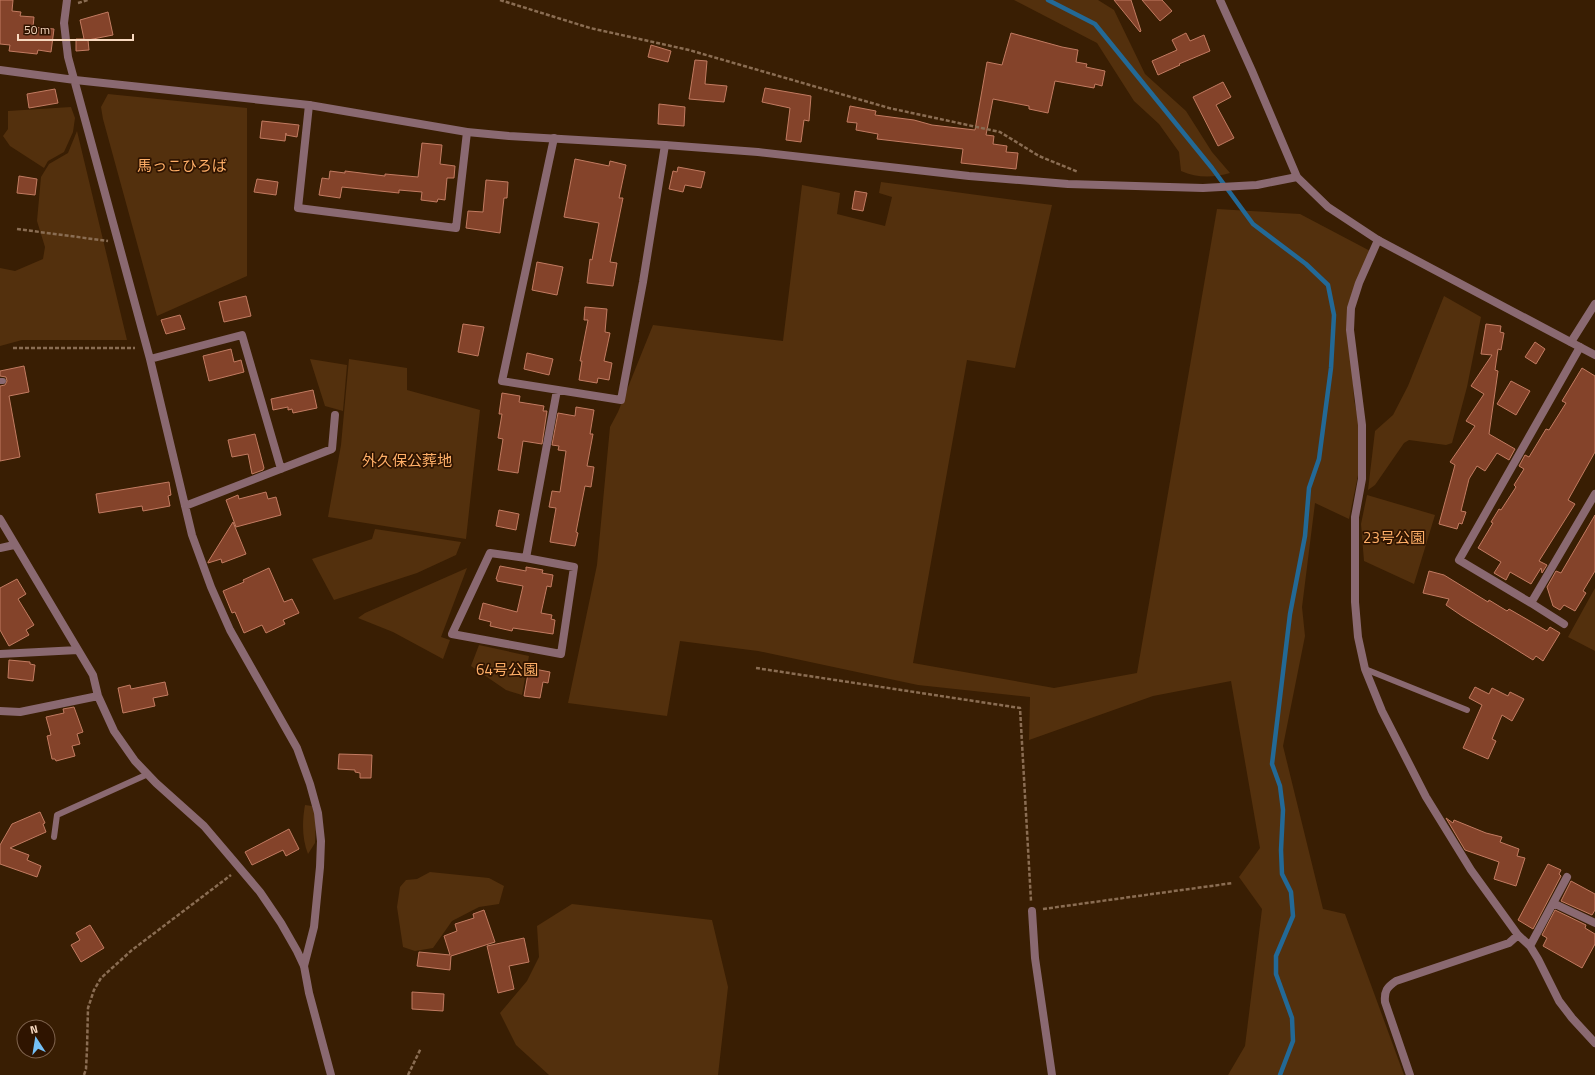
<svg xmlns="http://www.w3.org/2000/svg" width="1595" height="1075" viewBox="0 0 1595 1075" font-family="'Titillium Web','Noto Sans JP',sans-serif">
<rect width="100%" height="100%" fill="#391e03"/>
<path fill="#53300d" d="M1014,0H1098L1114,10L1145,74L1186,111L1212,152L1230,173C1213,178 1197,178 1181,171L1179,152L1159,124L1134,101L1097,43Z
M108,94L247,108V276L157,316L103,119L101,107Z
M71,107L75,118L73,132L64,152L48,161L44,168L10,146L3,136L8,129V111Z
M77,131L127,340H22L0,346V268L15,271L43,259L45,247L37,221L41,177L49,164L68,153Z
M881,182L1052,205L1015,368L967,360L913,663L1054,688L1137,673L1217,209L1300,214L1374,253L1364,268L1352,319V367L1354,400L1364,446L1349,519L1315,503L1302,607L1305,636L1283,746L1323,909L1345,914L1404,1075H1228L1245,1046L1262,909L1239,877L1260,848L1231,681L1153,696L1029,740L1030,697L918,685L758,651L680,641L667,716L568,703L597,565L610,427L618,412L653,325L783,341L802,185L840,193L837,214L885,226L892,197L879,193Z
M1444,296L1481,317L1467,387L1452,443L1446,445L1409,440L1404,443L1375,485L1368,490L1375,431L1393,415L1408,386Z
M310,359L347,365L343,411L325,406Z
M349,359L407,368V390L480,410L466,539L328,517L341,445Z
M1367,495L1435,515L1414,584L1364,561L1361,524Z
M375,529L461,542L456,555L417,573L334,600L312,559L372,539Z
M467,568L441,637L450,640L443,659L393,632L358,618L365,613Z
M1595,588V651L1568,637Z
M479,645L529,656L522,695L506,690L471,666Z
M305,805L312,806L316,819L315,843L308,854C302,839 302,822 305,805Z
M430,872L489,878L504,886L499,904L479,907L452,921L433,948L415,951L403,947L397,907L400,887L406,880L417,879Z
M572,904L712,920L728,987L718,1075H549L516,1045L500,1013L527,981L539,957L537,926Z"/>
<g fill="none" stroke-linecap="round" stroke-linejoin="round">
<path stroke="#236996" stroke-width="4.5" d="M1048,0L1095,24L1212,168L1253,224L1306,264L1328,285L1334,315L1331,368L1319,459L1309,488L1305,536L1290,614L1272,764L1280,786L1283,810L1281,850L1282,874L1291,892L1293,916L1276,956V974L1292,1018L1293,1041L1280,1075"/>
</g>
<path fill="#84432a" stroke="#c27b61" d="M0,0H13L12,11L21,12L20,16L34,17L33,27L54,29L51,52L38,50L37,54L9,51L10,45L0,44Z
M1114,0H1131L1141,31L1140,32Z
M1142,0H1162L1172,11L1160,21Z
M108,12L113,35L88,40L89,50L76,51V39H84L80,20Z
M1011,33L1062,47L1078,50L1076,62L1087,64L1086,67L1105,71L1102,86L1095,84L1094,88L1055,81L1048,113L1029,109V106L993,99L986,135L994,136L993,144L1007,146L1006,152L1018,153L1016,169L961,163L963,149L877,139L878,134L856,130L857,123L847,122L850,106L876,111L875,115L914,120L932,125L975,130L987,62L1002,65Z
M1186,33L1190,41L1204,35L1210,51L1179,64L1180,65L1158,75L1152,61L1177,50L1172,40Z
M651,45L671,51L668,62L648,57Z
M695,60L707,61L705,84L727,86L724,102L689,99Z
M1223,82L1231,97L1216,105L1234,138L1218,146L1193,97Z
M765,88L811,96L809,121L804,120L801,142L786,140L790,108L762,102Z
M55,89L58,103L29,108L27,94Z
M659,104L685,107L684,126L658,124Z
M262,121L299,125L297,137L286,135V133L285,141L260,138Z
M422,143L442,145L440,164L455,166L454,178H447L445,200L438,199L437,202L421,200L422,192L399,190V193L342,187L340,198L319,195L322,178L329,179L330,171L345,173V171L385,176V174L418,177Z
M575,159L609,166L610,161L626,165L619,198H623L610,262L617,263L613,286L587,283L590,259L592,260L599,223L564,217Z
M678,167L705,172L701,188L685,185L683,192L669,189L673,171L677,172Z
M19,176L37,179L35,195L17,193Z
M257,179L278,182L276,195L254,192Z
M486,180L508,182L507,198H504L500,233L466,228L468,211L483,212Z
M855,191L867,193L863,211L852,209Z
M537,262L563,267L557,295L532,290Z
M246,296L251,316L224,322L219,302Z
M585,307L607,309L605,332L610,333L604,361L612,363L609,380L598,378L597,383L579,380L582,361H580L588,320H584Z
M180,315L185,329L166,334L161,320Z
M463,324L484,327L478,356L458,352Z
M1486,324L1501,326L1500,332L1504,333L1501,350L1498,349L1495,370L1498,371L1489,434L1515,449L1509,460L1497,453L1485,471L1477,466L1469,479L1461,511L1466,512L1462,524L1459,523L1457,529L1439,524L1455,465L1450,462L1475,426L1466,421L1484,394L1471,386L1492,355L1481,354Z
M1535,342L1545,349L1536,364L1525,357Z
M231,349L234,362L241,360L244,372L209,381L203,356Z
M527,353L553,359L549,375L524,369Z
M24,366L29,392L9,396L20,457L0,461V386L5,385L7,381L6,377L0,376V371Z
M1582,368L1595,376V452L1568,500L1575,504L1539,561L1547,565L1542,573L1541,568L1531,584L1510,572L1506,580L1494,573L1501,562L1478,548L1493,523L1491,522L1499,509L1501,510L1516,487L1514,485L1524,469L1519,466L1525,455L1529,457L1546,429L1549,430L1566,403L1562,401Z
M1511,381L1530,391L1516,415L1497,404Z
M313,390L317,408L293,413L292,409L288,410V407L273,410L271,399Z
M502,393L520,396L519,402L544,406L543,411H547L542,444L523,441L518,473L498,470L503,439L498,438L502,414H499Z
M576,407L594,410L590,434H593L587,466L594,467L591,487L585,486L576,532L578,533L575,546L550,542L556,508L549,507L552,491L560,492L566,451L558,450L559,446L552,445L558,413L575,416Z
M255,434L264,468L263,470L252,474L248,454L232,457L228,440Z
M169,482L171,495L168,496L170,506L143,511L142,506L99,513L96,494Z
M266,492L268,499L276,497L281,515L236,527L226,500L238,495L239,499Z
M499,510L519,514L516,530L496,526Z
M1595,515V571L1583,591L1586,593L1575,611L1564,605L1560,610L1553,606L1547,587L1556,571L1561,573Z
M233,522L246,554L222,563L221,559L208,563V562Z
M500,566L526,571V567L543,570L542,573L553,575L551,587L547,586L541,613L552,615L551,619L555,620L553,634L513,628L512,631L490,626L491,622L479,619L483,603L517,612L523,586L497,581V579H496Z
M269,568L284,602L292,599L299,613L283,620L285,624L266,633L262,625L244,633L235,612L232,613L223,591L244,582L243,580Z
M1429,571L1444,575L1488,602L1489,600L1507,611L1509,609L1547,631L1550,627L1560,633L1543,661L1536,656L1533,660L1462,616L1446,605L1449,599L1423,593Z
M17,579L26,594L18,599L34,625L26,630L29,635L9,646L0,630V588Z
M9,660L30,662V664L35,665L33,681L8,678Z
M529,668L550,672L548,683L543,682L540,698L524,696Z
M165,682L168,695L153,698L155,706L123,713L118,688L130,685L131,689Z
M1475,687L1489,694L1492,688L1508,696L1510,692L1524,699L1512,721L1502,715L1492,739L1496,741L1488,759L1463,748L1482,705L1469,698Z
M74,707L83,732L77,734L80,744L72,746L75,756L56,761L55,759H52L47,736L51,735L46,717L64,713L63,709Z
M339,754L372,755L371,778H360V773L355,772V770L338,769Z
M40,812L45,823L43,824L46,832L10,848L29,855L27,860L41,866L37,877L0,864V845L12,824Z
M1446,818L1453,823L1454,820L1486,833L1502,837L1500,842L1519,849L1517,856L1525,858L1516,886L1494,879L1499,862L1465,850Z
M289,829L299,849L286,856L283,850L252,865L245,852Z
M1548,864L1561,870L1559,874L1561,876L1533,929L1518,920Z
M1571,881L1595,894V910L1592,915L1561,901Z
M484,910L495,942L451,956L450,970L417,966L419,952L450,955L444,936L457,931L455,924L474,918L473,914Z
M1555,910L1586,925L1585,928L1595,934V944L1582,968L1543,946L1547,938L1542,935Z
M90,925L104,948L81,962L71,945L80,940L76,933Z
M524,938L529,962L509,966L514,989L498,993L487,946Z
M412,992L444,994L443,1011L412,1009Z"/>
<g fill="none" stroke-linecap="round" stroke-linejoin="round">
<path stroke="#8a6d53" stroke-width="2.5" stroke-dasharray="4 2" stroke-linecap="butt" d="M500,0L590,28L689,50L889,108L1000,132L1039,156L1078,172
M78,3L88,0
M17,229L108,241
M13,348H135
M756,668L1020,708L1031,901
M1043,909L1233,883
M84,1075L86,1069L87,1049L88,1008L94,990L101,978L132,950L231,875
M408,1075L421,1048"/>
<path stroke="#8a6971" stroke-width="6" d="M0,381H3
M1365,669L1467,710
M54,837L57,815L148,774"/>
<path stroke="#8a6971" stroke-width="8" d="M67,0L64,23L68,57L150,359L192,535L211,587L230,630L297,748L310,784L318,813L321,841L320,867L314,927L304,966
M0,70L75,80
M309,105L298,208L456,228L467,132
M554,138L502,381L621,400L643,282L665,145
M1378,240L1359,283L1351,308L1350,330L1362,425V479L1355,517V602L1358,637L1365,669L1382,711L1426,797L1471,870L1518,935L1530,946L1538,959L1559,1001L1572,1018L1595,1043
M1571,342L1595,304
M1580,347L1459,560L1531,603L1595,494
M150,359L242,335L281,469
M185,506L332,449L335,415
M0,519L93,675L98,696L114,731L135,761L156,783L204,826L260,892L281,923L297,951L304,966L309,993L331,1075
M0,548L14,545
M526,558L574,567L561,654L452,634L490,553L526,558L557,390
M1531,603L1564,624
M0,654L78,650
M0,711L20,712L98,696
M1553,903L1595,923
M1032,911L1035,958L1052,1075
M1530,946L1567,877
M1410,1075L1385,1002C1384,991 1387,987 1396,981L1509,943L1518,935"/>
<path stroke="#8a6971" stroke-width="8" d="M1220,0L1252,71L1297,177L1328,207L1378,240L1595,355
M75,80L309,105L467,132L509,136L665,145L758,152L969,176L1068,184L1203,188L1257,185L1297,177"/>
</g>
<g text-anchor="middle" stroke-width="3.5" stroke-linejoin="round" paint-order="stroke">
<g font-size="15" fill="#ffaf67" stroke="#2f1400">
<text x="182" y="171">馬っこひろば</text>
<text x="407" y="466">外久保公葬地</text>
<text x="1394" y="543">23号公園</text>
<text x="507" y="675">64号公園</text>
</g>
</g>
<g transform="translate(36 1039) rotate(348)"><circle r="19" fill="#2f1400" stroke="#7f634d"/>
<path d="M0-3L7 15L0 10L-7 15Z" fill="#75c0f6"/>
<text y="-6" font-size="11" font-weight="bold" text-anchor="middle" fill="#f8d9c0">N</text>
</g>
<path d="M18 34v6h115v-6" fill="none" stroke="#f8d9c0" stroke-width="2"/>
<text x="24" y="34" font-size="12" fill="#f8d9c0" stroke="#2f1400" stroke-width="3" paint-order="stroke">50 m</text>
</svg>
